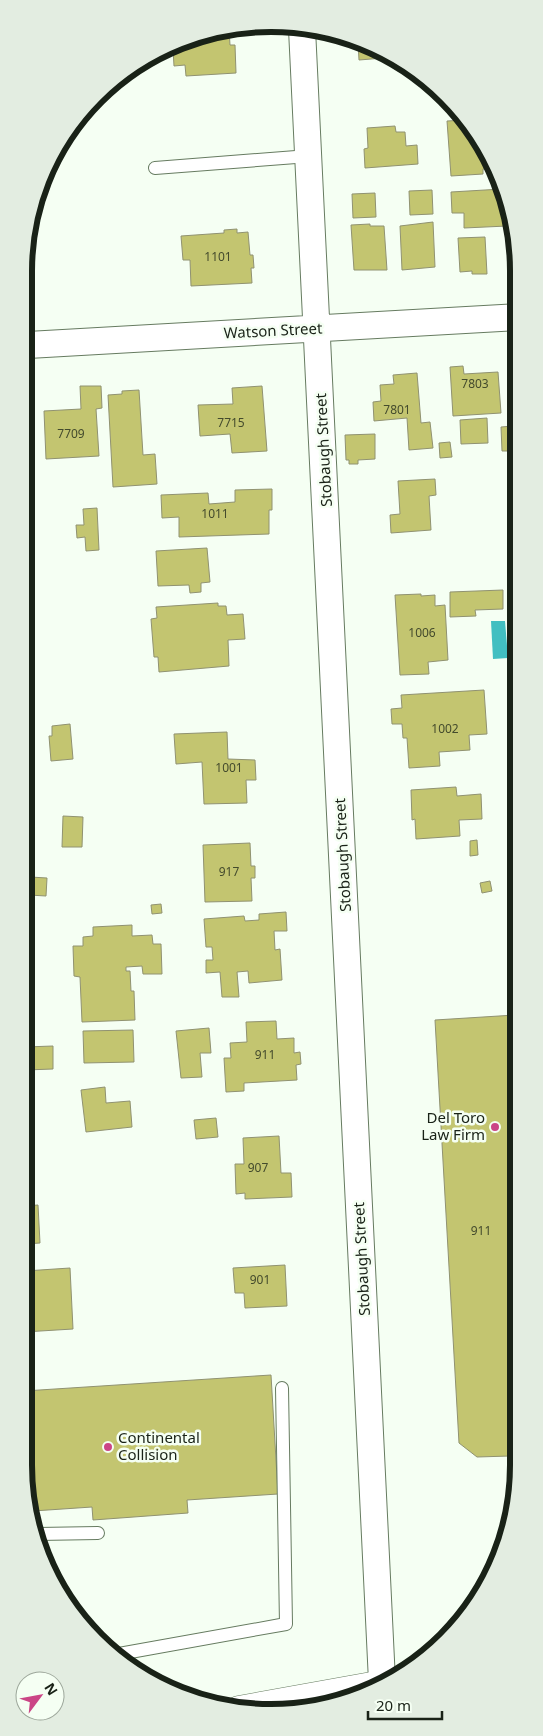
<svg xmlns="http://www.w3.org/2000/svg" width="543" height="1736" viewBox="0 0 543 1736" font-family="'Noto Sans',sans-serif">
<rect width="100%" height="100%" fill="#f5fff3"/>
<path fill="#42bfc1" d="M491,621H505L508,658L493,659Z"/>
<path fill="#c3c570" stroke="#909271" d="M223,28H229L230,45H235L236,73L186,76L185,65L174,66L173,49Z
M358,43L395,57H396L359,60Z
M465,120L495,168L483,169V174L451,176L447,121Z
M395,126L396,132H405L406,146L417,145L418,164L365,168L364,149L368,148L367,128Z
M502,189L505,200L507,226L464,228V213H452L451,192Z
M432,190L433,214L410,215L409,191Z
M375,193L376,217L353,218L352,194Z
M433,222L435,267L402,270L400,226Z
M370,224V226H384L387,270H354L351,225Z
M237,229V233L248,232L250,255H253L254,268H251L252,283L191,286L190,260H183L181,236L224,233V230Z
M485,237L487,274H472V271L460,272L458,238Z
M463,366L464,374L498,372L501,413L453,416L450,367Z
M417,373L421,423L430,422L433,448L409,450L407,418L374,421L373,402L381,401L380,385L394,384L393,375Z
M80,386H101L102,408L96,409L99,456L46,459L44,411L81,409Z
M262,386L267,451L232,453L230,434L200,436L198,405L233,404L232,388Z
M139,390L143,455L155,454L157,484L113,487L108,395L122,394V391Z
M487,418L488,443L461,444L460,420Z
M513,426L514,451H502L501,427Z
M375,434V459L358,460V464H349V460H346L345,435Z
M450,442L452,457L440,458L439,443Z
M510,460H517V495L510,496Z
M435,479L436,495L429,496L431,530L391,533L390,515L400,514L398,481Z
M272,489V510H269V534L179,537V517L162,518L161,495L208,493L209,504L235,502V490Z
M28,490H34L33,509H27Z
M97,508L99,550L86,551L85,537L77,538L76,525H84L83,509Z
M207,548L210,582L201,583V592L190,593L189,585L158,586L156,551Z
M33,566L34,579L27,580V567Z
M503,590V609L475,610L476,616L450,617V592Z
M421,594V596L435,595V606L445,605L448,660L428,662L429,674L400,675L395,595Z
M218,603V606H226L227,615L243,614L245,639L228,640L229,666L159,672L158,657H154L151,619L157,618L156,607Z
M484,690L487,734L469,735L470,750L439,752L440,766L409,768L407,738H403L402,724H392L391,709L402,708L401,695Z
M70,724L73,759L51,761L49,736H52V726Z
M227,732L228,759L255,760L256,780H246L247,803L204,804L202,762L176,764L174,734Z
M456,787L457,796L481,794L482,819L459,820L460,836L416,839L415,819L412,820L411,790Z
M63,816L83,817L82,847H62Z
M477,840L478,855L470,856V841Z
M250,843L251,866H255V878H251L252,901L205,902L203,845Z
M30,877L47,878L46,896L29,895Z
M490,881L492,891L482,893L480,883Z
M161,904L162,913L152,914L151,905Z
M286,912L287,931H274L275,950L280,949L282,980L249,983L248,971L237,972L239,997H222L220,972L206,973V960H213L212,947H206L204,919L244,916L245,921L259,920V914Z
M132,925V936L152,935L153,944H161L162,974H143L142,966L126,967V971H130L131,991H134L135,1020L82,1022L80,977L74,976L73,946H83V937L93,936V927Z
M515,1015V1452L510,1456L477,1457L459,1443L435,1020Z
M276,1021L277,1039L294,1038V1053L300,1052L301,1064L296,1065L297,1080L244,1083V1091L226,1092L224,1058H231L230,1043L247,1042L246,1022Z
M209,1028L211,1053H200L202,1077L181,1078L176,1031Z
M133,1030L134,1062L84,1063L83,1031Z
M53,1046V1069L25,1070V1047Z
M105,1087L106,1103L130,1101L132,1127L86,1132L81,1090Z
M216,1118L218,1137L196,1139L194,1120Z
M279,1136L281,1173H291L292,1197L245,1199V1193L236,1194L235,1164H244L243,1138Z
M38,1205L40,1243L25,1244V1206Z
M285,1265L287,1306L245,1308L244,1293H235L233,1268Z
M70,1268L73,1329L24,1332L25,1271Z
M271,1375L278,1494L187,1500L188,1513L93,1520L92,1507L33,1511L24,1464V1391Z"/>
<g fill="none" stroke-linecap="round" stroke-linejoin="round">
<g stroke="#667b60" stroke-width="14">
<path id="service" d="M155,168L309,156
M38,1534L98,1533
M119,1654L286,1624L282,1388"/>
</g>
<g stroke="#667b60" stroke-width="28">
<path id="minor" d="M302,29L382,1681
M28,345L517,317"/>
</g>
<g stroke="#667b60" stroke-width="29">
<path id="primary" d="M239,1710L372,1686"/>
</g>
<use href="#service" stroke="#fff" stroke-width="12"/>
<use href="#minor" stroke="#fff" stroke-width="26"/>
<use href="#primary" stroke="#fff" stroke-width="28"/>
</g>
<g fill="#cb4586" stroke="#f5fff3" stroke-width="2">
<circle cx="495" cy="1127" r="5"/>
<circle cx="108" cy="1447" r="5"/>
</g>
<g text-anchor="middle" stroke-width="5" stroke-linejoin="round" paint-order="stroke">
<g font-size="12" fill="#444b2d">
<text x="218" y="261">1101</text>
<text x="475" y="388">7803</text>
<text x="397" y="414">7801</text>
<text x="231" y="427">7715</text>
<text x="71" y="438">7709</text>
<text x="215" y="518">1011</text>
<text x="422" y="637">1006</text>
<text x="445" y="733">1002</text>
<text x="229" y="772">1001</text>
<text x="229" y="876">917</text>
<text x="265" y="1059">911</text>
<text x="258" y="1172">907</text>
<text x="481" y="1235">911</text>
<text x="260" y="1284">901</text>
</g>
<g font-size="15" fill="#192217" stroke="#f5fff3">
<text transform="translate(273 331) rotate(-3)" y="5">Watson Street</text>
<text transform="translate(324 450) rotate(-93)" y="5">Stobaugh Street</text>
<text transform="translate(343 855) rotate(-93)" y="5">Stobaugh Street</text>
<text transform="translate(362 1259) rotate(-93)" y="5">Stobaugh Street</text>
</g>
<g font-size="15" fill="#192217" stroke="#f5fff3" text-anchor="end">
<text x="485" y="1123">Del Toro<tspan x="485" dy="17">Law Firm</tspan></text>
<text x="118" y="1443" text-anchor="start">Continental<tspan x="118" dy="17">Collision</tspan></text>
</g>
</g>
<path d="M0 0H543V1736H0ZM271 32H271A239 239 0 0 1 510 271V1465A239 239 0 0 1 271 1704H271A239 239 0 0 1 32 1465V271A239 239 0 0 1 271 32Z" fill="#e3ede1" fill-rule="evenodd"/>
<path fill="none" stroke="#192217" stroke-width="6" d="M271 32H271A239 239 0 0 1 510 271V1465A239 239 0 0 1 271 1704H271A239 239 0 0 1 32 1465V271A239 239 0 0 1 271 32Z"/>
<g transform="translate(40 1696) rotate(58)"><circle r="24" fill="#f5fff3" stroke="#9da79b"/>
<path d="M0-4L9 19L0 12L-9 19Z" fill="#cb4586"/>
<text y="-8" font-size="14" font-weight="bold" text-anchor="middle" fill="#192217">N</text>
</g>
<path d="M368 1711v8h74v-8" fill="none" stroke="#192217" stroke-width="2.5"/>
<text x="376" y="1711" font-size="15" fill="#192217" stroke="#f5fff3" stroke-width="4" paint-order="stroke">20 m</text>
</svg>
